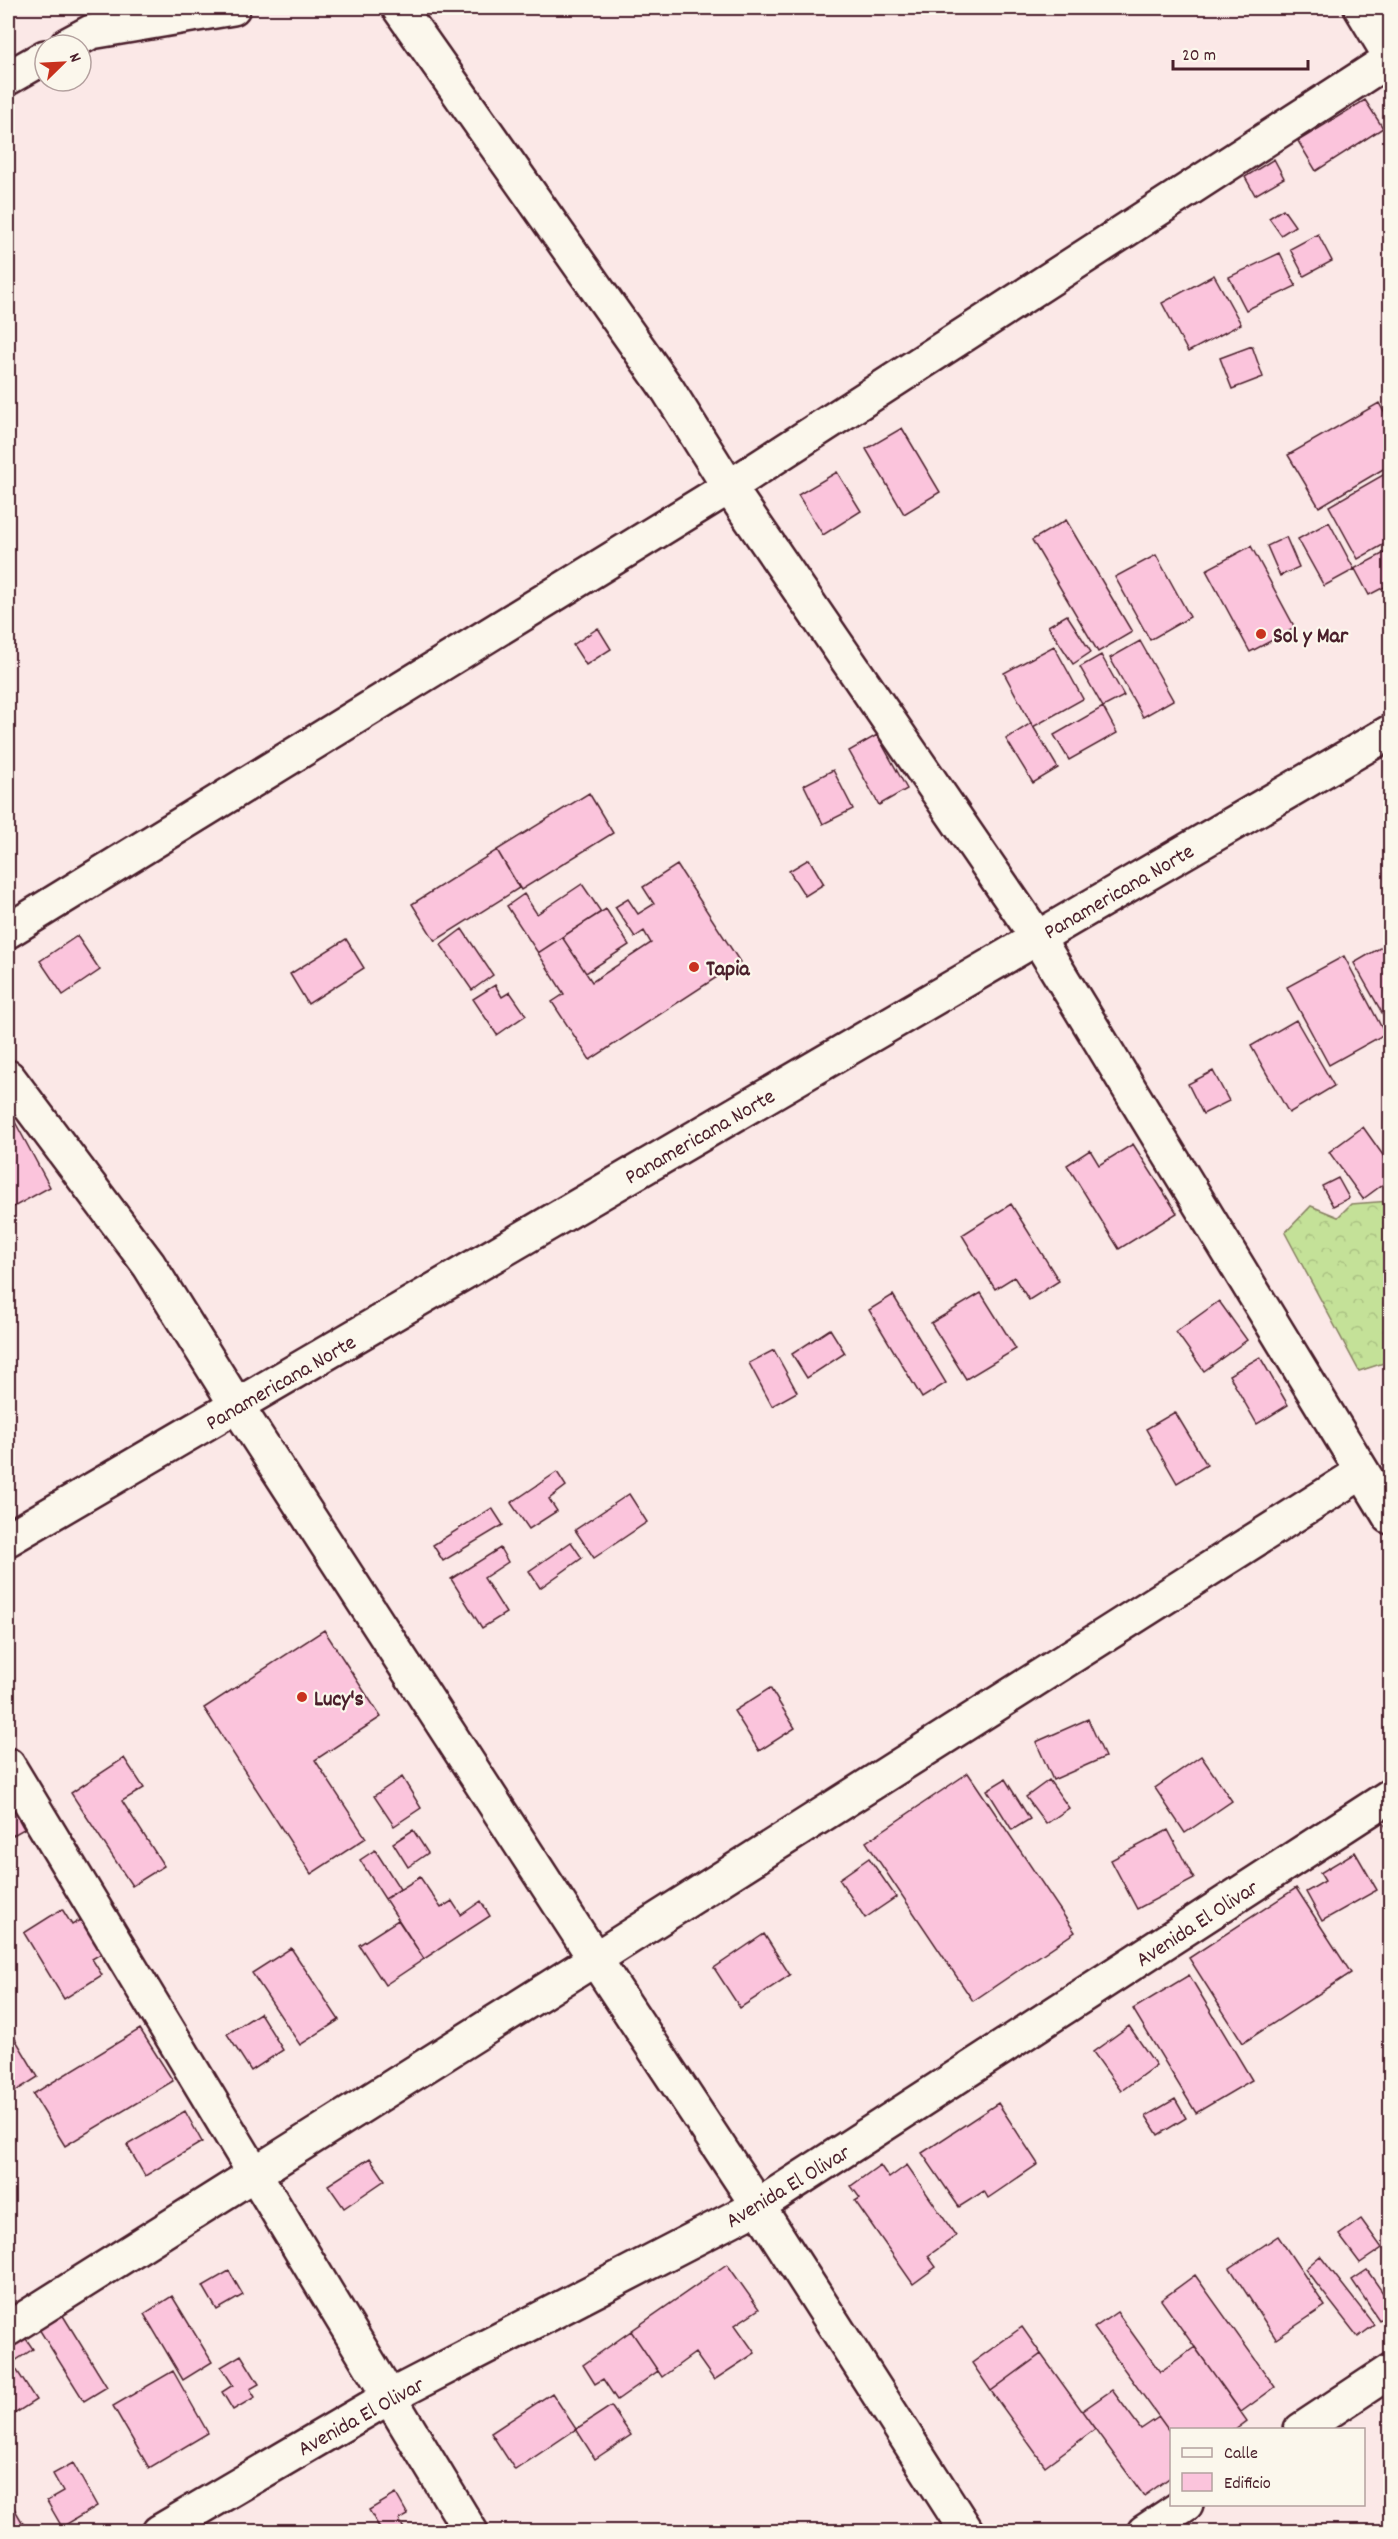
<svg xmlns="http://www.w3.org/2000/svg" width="1398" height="2539" viewBox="0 0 1398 2539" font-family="Dekko,sans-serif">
<defs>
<pattern id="forest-crowns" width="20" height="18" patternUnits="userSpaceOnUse" patternTransform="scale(1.5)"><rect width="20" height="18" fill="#c4e198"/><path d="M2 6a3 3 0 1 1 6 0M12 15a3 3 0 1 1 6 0" fill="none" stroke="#aac183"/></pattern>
</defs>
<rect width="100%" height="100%" fill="#fbe8e7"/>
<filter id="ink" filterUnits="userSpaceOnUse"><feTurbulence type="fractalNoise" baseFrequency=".0167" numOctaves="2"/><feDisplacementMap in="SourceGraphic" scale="12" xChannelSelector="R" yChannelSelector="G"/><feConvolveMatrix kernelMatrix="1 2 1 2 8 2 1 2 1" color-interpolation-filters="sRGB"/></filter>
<g filter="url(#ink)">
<path fill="url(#forest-crowns)" stroke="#878062" stroke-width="1.5" d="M1390,1201V1361L1359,1371L1285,1233L1311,1206L1338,1217L1351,1204Z"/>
<path fill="#fbc4dc" stroke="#4a1f2b" stroke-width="1.5" d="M1365,100L1383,128L1316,171L1298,141Z
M1274,159L1284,178L1255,195L1245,177Z
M1283,209L1295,226L1281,235L1269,218Z
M1318,234L1332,261L1304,276L1290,249Z
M1280,253L1296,286L1246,310L1229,277Z
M1214,275L1241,324L1188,352L1162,303Z
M1252,346L1263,377L1232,389L1220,358Z
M1379,403L1390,423V465L1319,507L1288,455Z
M902,428L940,492L904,514L866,449Z
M1390,471V541L1358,559L1329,506Z
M837,472L861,511L823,535L798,495Z
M1066,520L1132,632L1098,652L1032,540Z
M1329,522L1354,569L1390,550V584L1369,595L1355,569L1324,586L1298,539Z
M1286,537L1299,567L1280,576L1267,546Z
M1251,546L1295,628L1250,652L1206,570Z
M1156,555L1190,617L1150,640L1115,577Z
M1067,615L1091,652L1073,664L1048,626Z
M598,628L611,649L586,665L573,645Z
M1140,641L1173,700L1143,717L1110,658Z
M1054,646L1083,699L1033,727L1004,673Z
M1101,655L1124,696L1103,707L1080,667Z
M1103,707L1117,733L1069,760L1054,735Z
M1031,723L1058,768L1033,783L1006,739Z
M877,735L907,789L879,805L849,751Z
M833,770L853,809L823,824L804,785Z
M589,793L613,833L521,890L497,850Z
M497,850L519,888L435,941L412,904Z
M809,859L824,884L805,896L789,871Z
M677,865L740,962L590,1060L552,1002L564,994L538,953L562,937L592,982L651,943L644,931L635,937L615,907L628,899L638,914L654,904L643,887Z
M582,884L601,912L538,953L507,906L524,894L537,914Z
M606,909L629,945L586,973L562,937Z
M462,929L493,975L472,990L441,945Z
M77,936L100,970L63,995L40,961Z
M346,939L364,968L308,1004L290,974Z
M1390,942V1027L1354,963Z
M1344,956L1385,1034L1329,1065L1287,987Z
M495,985L502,997L510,992L526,1015L497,1035L473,999Z
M1296,1020L1334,1086L1289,1113L1251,1046Z
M1213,1071L1229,1101L1203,1114L1188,1084Z
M8,1109L50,1187L8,1210Z
M1363,1127L1390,1165V1179L1363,1199L1329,1152Z
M1133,1144L1177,1213L1119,1249L1067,1165L1090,1150L1099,1165Z
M1338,1178L1349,1198L1333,1206L1322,1186Z
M1011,1204L1059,1281L1029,1300L1014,1277L995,1289L962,1235Z
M981,1293L1016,1349L966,1379L931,1323Z
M893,1295L946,1383L922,1398L869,1310Z
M1219,1301L1247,1340L1204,1371L1176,1332Z
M830,1329L845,1353L807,1378L792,1354Z
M774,1350L797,1392L772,1406L749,1363Z
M1260,1357L1288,1405L1257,1424L1229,1375Z
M1175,1412L1207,1465L1177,1483L1146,1429Z
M557,1472L566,1486L549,1499L557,1511L529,1529L511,1503Z
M629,1494L647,1522L594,1558L575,1530Z
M492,1508L503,1525L443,1561L433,1545Z
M571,1542L582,1558L540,1588L529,1571Z
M500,1548L508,1562L484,1578L506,1613L482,1628L451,1579Z
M324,1630L381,1717L315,1760L366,1838L311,1874L204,1708Z
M770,1688L795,1728L759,1751L734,1711Z
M1088,1719L1105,1757L1053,1780L1036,1742Z
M1201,1756L1232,1801L1185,1833L1155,1788Z
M124,1758L144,1788L122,1801L164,1866L132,1886L71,1793Z
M968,1773L1075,1932L973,2001L866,1842Z
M402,1777L421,1808L394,1826L374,1796Z
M1005,1779L1030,1819L1012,1830L987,1790Z
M1049,1780L1069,1808L1046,1824L1026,1797Z
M8,1800L24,1829L8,1838Z
M1390,1822V1834L1385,1825Z
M413,1830L428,1853L408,1867L393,1843Z
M1168,1830L1194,1879L1137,1909L1111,1860Z
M375,1850L400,1889L385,1899L360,1860Z
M1355,1852L1377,1890L1322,1921L1306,1892L1325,1881L1320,1873Z
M869,1858L896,1897L865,1918L839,1879Z
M420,1877L441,1908L452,1901L461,1915L481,1901L490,1916L424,1959L385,1899Z
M1296,1888L1351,1973L1243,2043L1189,1958Z
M62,1909L72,1925L88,1915L109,1949L92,1959L102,1975L64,1999L24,1933Z
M398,1920L424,1959L385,1985L359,1945Z
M764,1934L790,1975L740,2008L714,1968Z
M291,1948L339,2020L300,2045L252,1973Z
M1189,1975L1252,2080L1196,2113L1133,2009Z
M260,2013L283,2050L251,2071L227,2034Z
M1129,2026L1156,2065L1121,2091L1093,2052Z
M8,2027L38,2077L8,2096Z
M140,2029L173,2081L65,2146L33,2094Z
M1175,2099L1186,2118L1158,2135L1146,2116Z
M998,2103L1038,2164L988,2198L984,2191L959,2207L922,2153Z
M185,2111L202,2142L145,2176L127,2145Z
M370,2158L385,2180L344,2208L328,2185Z
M880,2165L889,2178L907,2165L956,2236L928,2256L936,2267L913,2284L855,2201L860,2198L851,2186Z
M1361,2219L1382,2248L1360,2263L1339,2235Z
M1278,2236L1325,2306L1276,2339L1230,2268Z
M1320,2256L1374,2325L1358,2337L1305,2269Z
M727,2264L759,2309L735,2325L755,2353L714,2380L695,2353L662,2377L631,2331Z
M1367,2270L1390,2303V2313L1379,2320L1352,2280Z
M229,2271L243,2295L217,2310L203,2286Z
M1195,2275L1275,2387L1241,2412L1161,2300Z
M172,2296L212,2362L183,2380L144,2314Z
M1117,2312L1160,2372L1195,2347L1247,2421L1235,2430H1172V2435L1094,2328Z
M62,2314L107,2387L84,2401L39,2329Z
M16,2324L33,2349L12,2363L36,2400L8,2418V2330Z
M1022,2327L1041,2354L991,2391L972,2363Z
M631,2331L658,2371L617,2400L603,2379L595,2384L583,2365Z
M1041,2354L1095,2429L1045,2466L991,2391Z
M241,2355L259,2384L250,2389L255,2397L233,2410L222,2392L233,2385L221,2367Z
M173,2371L208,2433L149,2468L113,2406Z
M1112,2390L1141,2429L1159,2417L1172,2435V2476L1144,2496L1082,2411Z
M552,2393L576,2429L515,2470L491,2433Z
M611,2406L631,2435L595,2459L576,2429Z
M73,2463L97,2506L62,2527L47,2501L63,2492L53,2474Z
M396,2494L408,2515L399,2520L406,2532H382L369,2510Z
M8,2498L28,2532H8Z"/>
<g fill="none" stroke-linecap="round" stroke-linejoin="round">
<g stroke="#4a1f2b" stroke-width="38">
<path id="street" d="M399,8L668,390L729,487L1037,937L1390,1517
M1361,8L1390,56
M67,45L91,32L233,8
M8,78L45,57
M8,931L729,487L1390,59
M8,1077L149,1265L237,1406L595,1959L758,2206L967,2532
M8,1765L471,2532
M8,2329L595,1959L1362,1472
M1301,2430L1390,2371
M159,2532L389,2397L758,2206L1390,1796
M1144,2532L1186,2504"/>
</g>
<g stroke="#4a1f2b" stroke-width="38">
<path id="highway" d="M8,1539L1390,732"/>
</g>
<use href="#street" stroke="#fbf7ec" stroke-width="33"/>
<use href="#highway" stroke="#fbf7ec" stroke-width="33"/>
</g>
</g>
<g fill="#c8321e" stroke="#fbf7ec" stroke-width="2">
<circle cx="1261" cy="634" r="6"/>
<circle cx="694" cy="967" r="6"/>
<circle cx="302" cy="1697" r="6"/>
</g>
<g text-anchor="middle" stroke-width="4.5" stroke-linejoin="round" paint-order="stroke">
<g font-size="22" font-weight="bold" fill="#4a1f2b" stroke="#fbf7ec" text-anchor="start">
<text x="1273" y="642">Sol y Mar</text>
<text x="706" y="975">Tapia</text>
<text x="314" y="1705">Lucy's</text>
</g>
<g font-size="22" fill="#4a1f2b" stroke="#fbf7ec">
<text transform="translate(1118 890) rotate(-30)" y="8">Panamericana Norte</text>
<text transform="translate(699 1135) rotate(-30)" y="8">Panamericana Norte</text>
<text transform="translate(280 1381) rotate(-30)" y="8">Panamericana Norte</text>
<text transform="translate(1196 1922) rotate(-33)" y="8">Avenida El Olivar</text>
<text transform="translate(787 2185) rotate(-31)" y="8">Avenida El Olivar</text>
<text transform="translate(360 2415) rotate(-29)" y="8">Avenida El Olivar</text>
</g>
</g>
<rect width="1398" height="2539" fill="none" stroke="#fbf7ec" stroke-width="30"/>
<rect x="15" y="15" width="1368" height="2509" fill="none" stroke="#4a1f2b" stroke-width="2" filter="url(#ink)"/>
<rect x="1170" y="2428" width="195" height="78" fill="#fbf7ec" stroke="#b4a19f" stroke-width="1.5"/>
<rect x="1182" y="2448" width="30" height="9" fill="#fbf7ec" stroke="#b4a19f" stroke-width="1.5"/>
<text x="1224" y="2458" font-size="18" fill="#4a1f2b">Calle</text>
<rect x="1182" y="2473" width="30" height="18" fill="#fbc4dc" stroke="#b4a19f" stroke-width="1.5"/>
<text x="1224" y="2488" font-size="18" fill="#4a1f2b">Edificio</text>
<g transform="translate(63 63) rotate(66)"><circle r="28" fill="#fbf7ec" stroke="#b4a19f" stroke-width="1.5"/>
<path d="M0-4.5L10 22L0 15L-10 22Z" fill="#c8321e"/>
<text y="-9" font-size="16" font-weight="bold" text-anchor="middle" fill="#4a1f2b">N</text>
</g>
<path d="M1173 60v9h135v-9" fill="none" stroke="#4a1f2b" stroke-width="3"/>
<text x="1182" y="60" font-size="18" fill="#4a1f2b" stroke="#fbf7ec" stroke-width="4.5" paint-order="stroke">20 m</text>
</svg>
